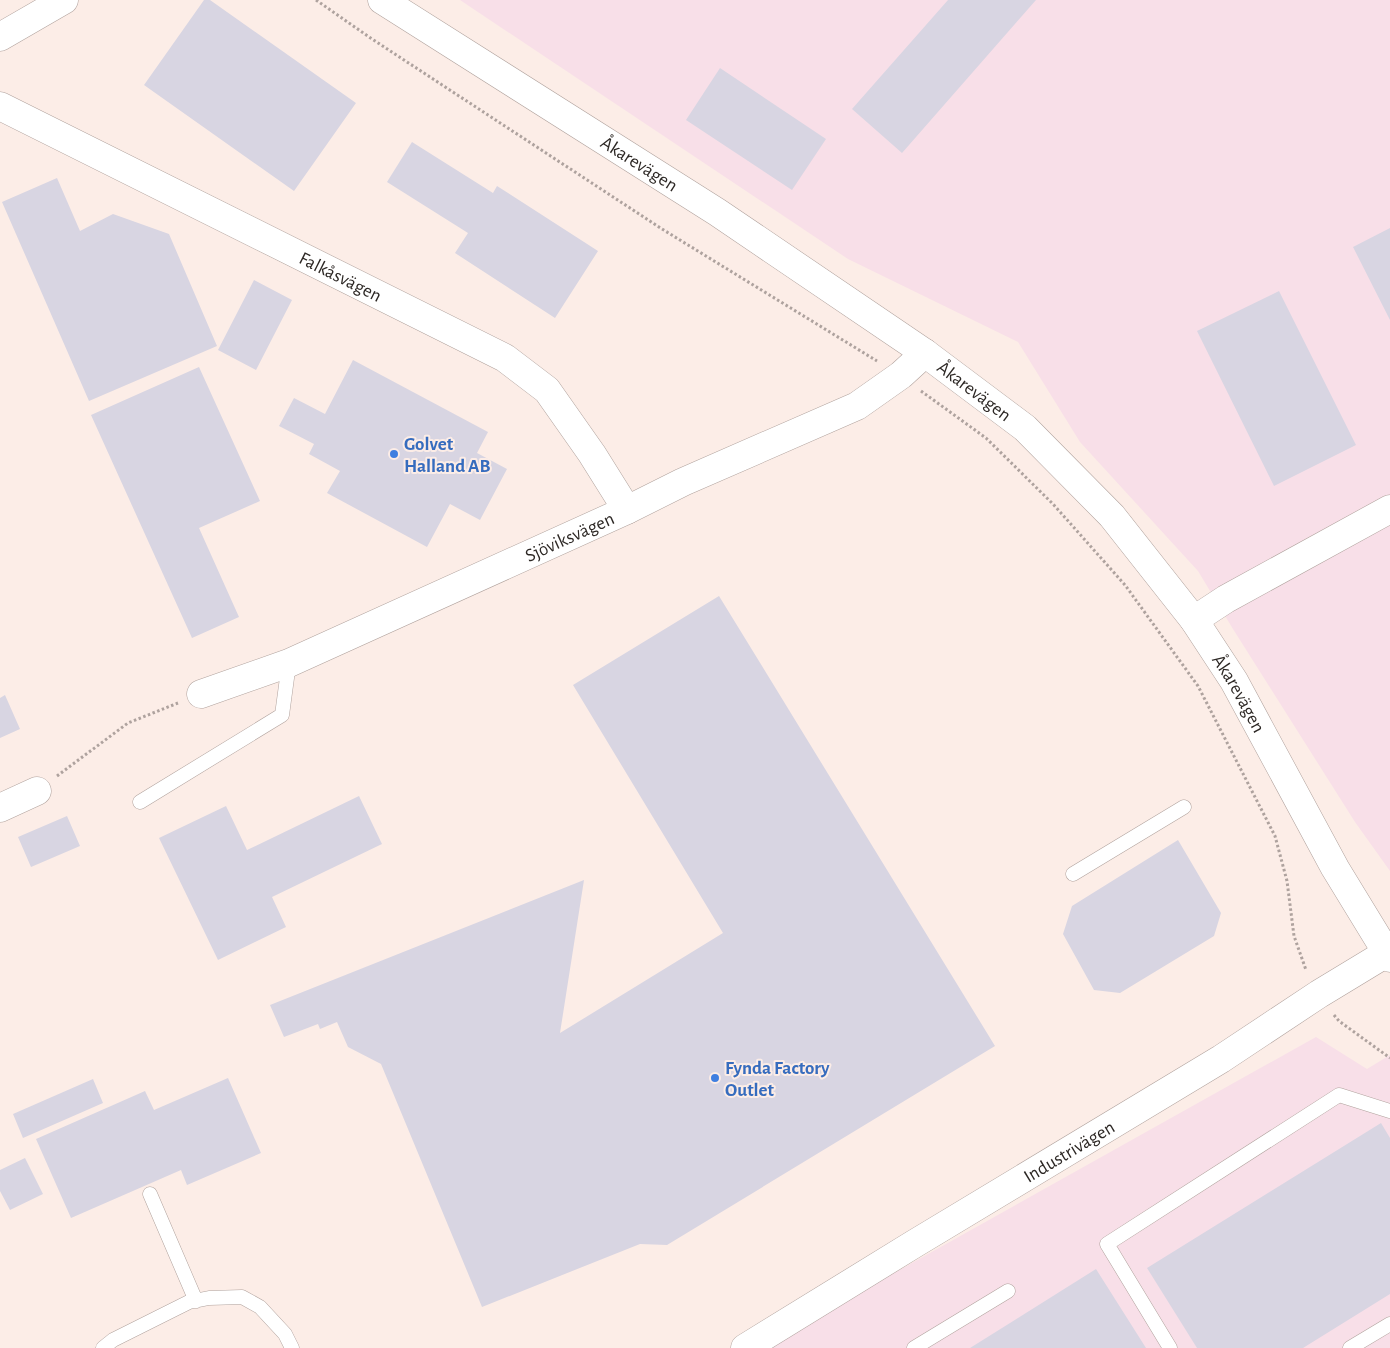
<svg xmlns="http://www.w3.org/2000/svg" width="1390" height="1348" viewBox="0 0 1390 1348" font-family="'Alegreya Sans',sans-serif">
<rect width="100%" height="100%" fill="#fcede7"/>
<path fill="#f8dfe8" d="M460,0H1390V871L1355,822L1233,629L1198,571L1080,442L1018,342L848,259Z
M1316,1037L1367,1069L1390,1055V1348H760Z"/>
<path fill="#d8d5e2" d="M204,0H210L356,103L294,191L144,85Z
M948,0H1036L902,153L852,109Z
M720,68L826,139L792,190L686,120Z
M412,142L493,193L497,186L598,251L555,318L455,253L468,233L387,182Z
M57,178L80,231L113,214L169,234L217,346L89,401L2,202Z
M1390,228V320L1353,247Z
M254,280L292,300L256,370L218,350Z
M1279,291L1356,445L1274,486L1197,331Z
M353,360L488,432L477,453L507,469L480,520L450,504L427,547L327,493L340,471L309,454L314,444L279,426L294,398L325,414Z
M199,367L260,501L199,528L239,617L192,638L91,415Z
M719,596L995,1046L667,1245L640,1244L482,1307L381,1064L348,1047L337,1022L320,1029L318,1024L284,1037L270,1005L584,880L560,1033L723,933L573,685Z
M5,695L20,729L0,738V698Z
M359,796L382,844L272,897L286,927L218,960L159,838L226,806L247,850Z
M67,816L80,846L31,867L18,837Z
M1178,840L1221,913L1214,936L1120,993L1094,990L1063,934L1072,906Z
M228,1078L261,1153L187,1185L181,1170L71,1218L36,1139L145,1091L154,1110Z
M93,1079L103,1103L23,1138L13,1114Z
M1381,1123L1390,1138V1294L1303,1348H1197L1147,1268Z
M25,1158L43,1194L10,1210L0,1191V1170Z
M1096,1269L1146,1348H970Z"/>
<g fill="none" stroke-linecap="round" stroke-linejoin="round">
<g stroke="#b0a29d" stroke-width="15">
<path id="lane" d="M140,802L282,715L289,663
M1073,874L1184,807
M150,1194L196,1301
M103,1348L113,1340L189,1302L209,1298L242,1297L260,1307L285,1334L292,1348
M914,1348L1008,1291
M1170,1348L1107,1244L1339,1095L1390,1111
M1350,1348L1390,1324"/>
</g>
<g stroke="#b0a29d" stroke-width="29">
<g id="street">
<path d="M0,37L64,0"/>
<path id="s1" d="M0,106L505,358L547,390L592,454L627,510"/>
<path d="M1194,620L1226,599L1390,509"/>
<path id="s2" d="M201,694L289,663L627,510L683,482L857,406L901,375L925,353"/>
<path d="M0,808L37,791"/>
</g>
</g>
<g stroke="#b0a29d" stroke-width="29">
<g id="secondary">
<path id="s3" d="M382,0L717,212L925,353L1025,428L1112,516L1194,620L1234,681L1335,868L1390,958"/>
<path id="s4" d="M745,1348L914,1244L1221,1059L1319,994L1390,951"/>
</g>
</g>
<path stroke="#aea29e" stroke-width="3" stroke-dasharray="2.5 2.5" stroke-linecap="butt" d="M316,0L372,39L662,229L877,361
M921,391L986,438L1053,504L1125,585L1198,686L1275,836L1287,881L1294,936L1306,970
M57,776L128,723L178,703
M1334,1015L1339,1021L1390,1058"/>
<use href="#lane" stroke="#fff" stroke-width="14"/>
<use href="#street" stroke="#fff" stroke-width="28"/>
<use href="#secondary" stroke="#fff" stroke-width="28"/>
</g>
<g fill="#3f7fe0" stroke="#fcede7" stroke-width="2">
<circle cx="394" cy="454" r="5"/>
<circle cx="715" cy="1078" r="5"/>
</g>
<g text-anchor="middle" stroke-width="4" stroke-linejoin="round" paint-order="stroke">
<g font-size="19" fill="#2d2825" stroke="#fcede7">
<text dy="7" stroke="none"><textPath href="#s3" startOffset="305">Åkarevägen</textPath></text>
<text dy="7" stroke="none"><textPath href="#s1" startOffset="381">Falkåsvägen</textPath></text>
<text dy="7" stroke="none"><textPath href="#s3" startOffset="710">Åkarevägen</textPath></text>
<text dy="7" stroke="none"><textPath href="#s2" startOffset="401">Sjöviksvägen</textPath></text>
<text dy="7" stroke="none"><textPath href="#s3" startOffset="1115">Åkarevägen</textPath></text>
<text dy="7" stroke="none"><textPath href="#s4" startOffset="379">Industrivägen</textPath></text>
</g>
<g font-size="19" font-weight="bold" fill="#366cbe" stroke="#fcede7" text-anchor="start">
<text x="404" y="450">Golvet<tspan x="404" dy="22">Halland AB</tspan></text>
<text x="725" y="1074">Fynda Factory<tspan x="725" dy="22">Outlet</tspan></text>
</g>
</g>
</svg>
